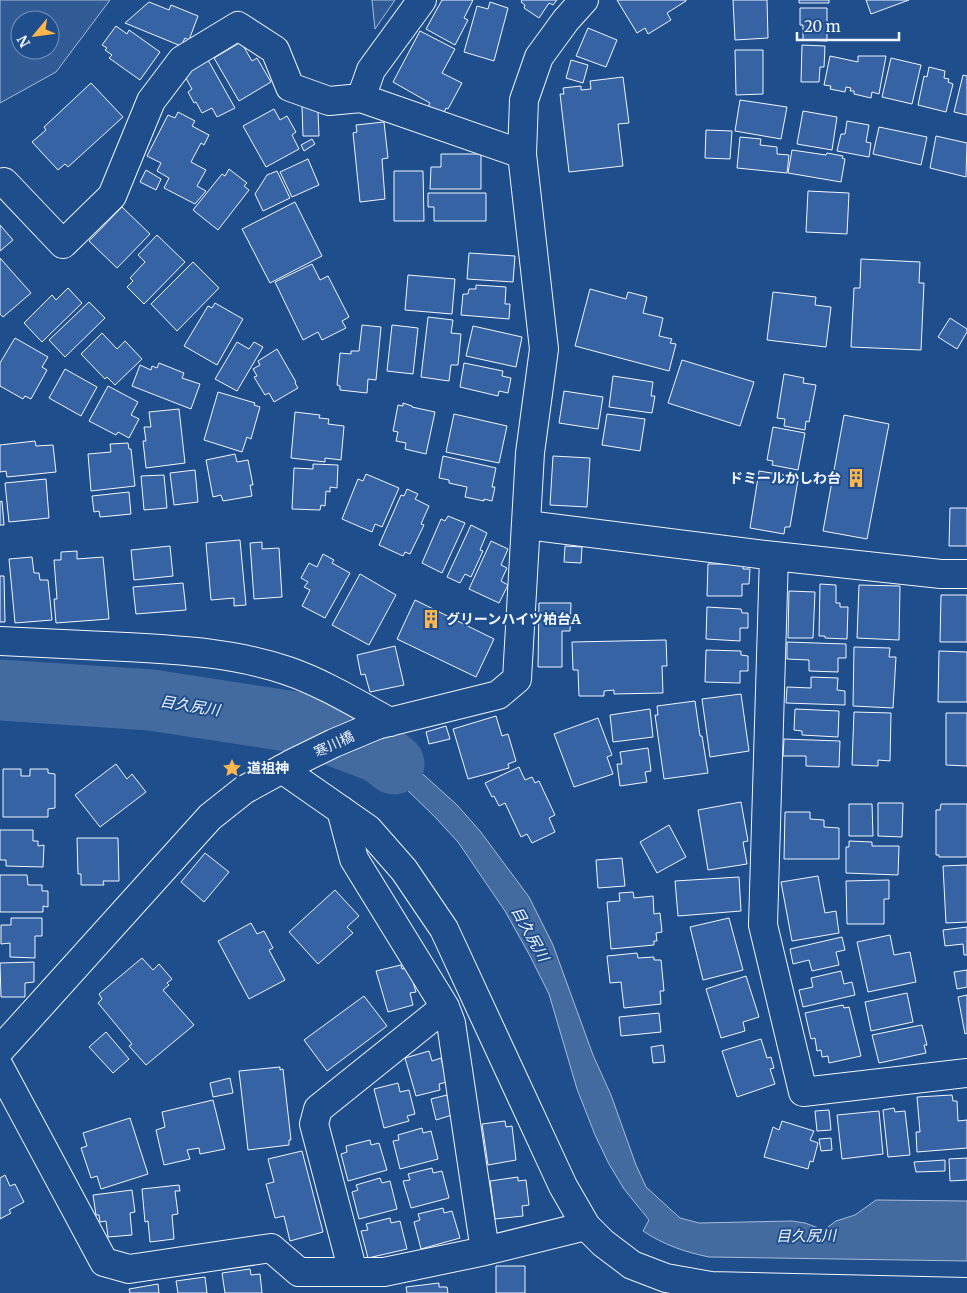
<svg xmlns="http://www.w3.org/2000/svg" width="967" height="1293" viewBox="0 0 967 1293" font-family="Merriweather,'Noto Sans JP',serif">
<rect width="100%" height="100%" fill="#1f4e8c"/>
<path fill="#305b95" stroke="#a8bbd7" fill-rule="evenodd" d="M0,0H110L56,72L0,103ZM20,20H50V50H20Z
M372,0H395L375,29Z"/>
<path fill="#446ba0" stroke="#a8bbd7" d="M298,737L382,742L425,776L457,805L480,831L529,897L553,945L593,1055L611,1095L636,1165L646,1187L680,1218L699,1223L792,1221L805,1223L824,1230L836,1221L855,1215L876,1200L967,1201V1261L709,1257C685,1252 664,1245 643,1231L649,1220L624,1189L609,1164L595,1135L577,1089L549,994L530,956L505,911L458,842L435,817L400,783L378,767L353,753Z"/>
<path fill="#1f4e8c" stroke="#a8bbd7" d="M345,717L385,740L349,755L296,738Z"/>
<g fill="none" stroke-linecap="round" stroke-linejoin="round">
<path stroke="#446ba0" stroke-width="61" d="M0,690L151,700L301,723L380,753L394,764"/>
</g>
<path fill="#3563a3" stroke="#f2f6ff" d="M442,0H473L464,18L468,20L455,45L426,29Z
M522,0H557L553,5L549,3L539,18L524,8L525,5L521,2Z
M617,0H686V1L667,13L671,20L648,34L645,28L637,33Z
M733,0H767L768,38L735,40Z
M799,0H829V3H799Z
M866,0H909L871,14Z
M149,2L169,10L171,5L198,16L189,40L185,38L181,46L125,23Z
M490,2L508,8L494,61L464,52L477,6L488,9Z
M800,8H827V41L803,40V25H800Z
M116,26L127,34L129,30L160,52L140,80L109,58L112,55L105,50L107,48L102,45Z
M588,28L617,40L606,67L576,56Z
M420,31L455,49L442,73L462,83L448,109L446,108L443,115L428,107L430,103L393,82Z
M241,42L252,61L257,58L271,82L239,101L214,58Z
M802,45L825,46L824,67H820L819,82H801Z
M735,50H763V94L736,95Z
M830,56L858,62V56H886L879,94L872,92L871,98L854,94V91H850L851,88L846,87L845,92L830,89L831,86L824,85Z
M891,58L921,65L912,104L882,97Z
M208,60L235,108L217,117L212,108L202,113L196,102L194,103L188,92L192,89L183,73Z
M571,60L588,65L583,83L566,78Z
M929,67L945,71L944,78L949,79L948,82L953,84L946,112L918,105L924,76L927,77Z
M963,75L967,76V115L954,112Z
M623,77L629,123L618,124L623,166L569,172L560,94H564L563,88L581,86V90L591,89L590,81Z
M91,83L123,117L68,167L65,164L58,170L32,142L46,130L44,127Z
M740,100L787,107L781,139L735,131Z
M302,106L318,112L319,136H303Z
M274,109L280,120L287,116L296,132L292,135L299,149L266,167L243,126Z
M803,111L837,117L832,150L797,144Z
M178,112L195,121L192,126L209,135L204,145L201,143L191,162L206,170L197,186L206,191L195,204L164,188L169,178L157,171L161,163L147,156L168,115L175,118Z
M847,121L869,125L866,142L871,143L869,157L837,151L841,134H845Z
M384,122L388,158L382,159L385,199L360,202L353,133L357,132L356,125Z
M879,127L927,137L921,165L873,154Z
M706,130L732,131L730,159L705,158Z
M936,136L967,143L966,177L930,168Z
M740,137L761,139L760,145L777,147V154L789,155L787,173L737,168Z
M312,139L315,144L304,151L301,145Z
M792,150L826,155L827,153L843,156L842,158L845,159L841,182L788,173Z
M441,154H481V189H430L431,167H441Z
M308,159L319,185L292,197L280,172Z
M229,169L247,183L244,186L249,190L218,230L193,210L222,174L225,176Z
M146,170L161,179L156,190L140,182Z
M277,171L290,198L263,211L255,194L267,175Z
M394,171H423L424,221H394Z
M808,191L849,193L847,234L806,232Z
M428,193H486V221H434V207H428Z
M295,202L322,256L270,283L242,229Z
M122,207L150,234L117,268L89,241Z
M0,225L13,240L0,251Z
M157,235L185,262L144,304L127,287L133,281L130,278L145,262L138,255Z
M469,253L515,256L513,282L467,279Z
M0,258L31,293L3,317L0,314Z
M861,259L920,262L919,283H924L921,350L851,347L854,288H860Z
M193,262L219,288L177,331L151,304Z
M312,264L320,280L328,276L349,317L342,321L346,328L322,340L318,332L303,340L275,282Z
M408,275L455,279L452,314L405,310Z
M476,285L506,287L505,304H510L509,319L461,315L463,294H468L469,289H476Z
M68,288L82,303L42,342L24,323L52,295L56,300Z
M590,289L626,299L628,292L647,297L643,313L663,318L659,336L672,339L670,343L676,344L669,371L575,346Z
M773,292L816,297L815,305L831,307L826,347L767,340Z
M89,302L105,318L65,357L49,340Z
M215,303L243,319L217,365L184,346L208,306L212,308Z
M428,317L453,320L451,333L461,334L458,365H451L449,381L421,377Z
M950,318L967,329V332L957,349L938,337Z
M362,325L381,327L376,380L368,379L367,393L340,390V386L337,385L340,353L351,354V351H359Z
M392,325L418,328L413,374L387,371Z
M473,326L522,337L516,367L466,356Z
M102,333L117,349L125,341L142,359L115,385L107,377L105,379L81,354Z
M15,338L48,357L42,367L47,370L31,399L25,396L23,399L0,386V363Z
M237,342L249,349L254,342L263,347L237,391L215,379Z
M277,349L296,382L295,383L298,388L274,402L269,393L265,395L254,377L257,376L253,369L260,365L258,361Z
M682,360L754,382L740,426L668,403Z
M159,363L184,373L182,378L200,384L191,409L132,386L140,365L151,370L152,366L157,368Z
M464,363L503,371L502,376L511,378L508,393L499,391L498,396L460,387Z
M65,369L97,387L81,416L49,398Z
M784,374L804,378L803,383L816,385L809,422L806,421L805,430L784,426L785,419L777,418Z
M613,376L653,382L651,396H655L652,413L609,407Z
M108,386L138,402L131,415L139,419L129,438L118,432L116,435L89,421Z
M564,391L603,397L598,429L559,423Z
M218,392L255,403L254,405L260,407L251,439L247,437L242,452L204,440Z
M403,403L412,406V407L435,412L426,454L405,449L406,443L396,441L398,432L393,431L398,405L403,406Z
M179,409L185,463L146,468L143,441H146L144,427H151L149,412Z
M295,412L320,415L319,418L329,419L328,424L344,426L341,460L325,458V462L291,458Z
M454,414L507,426L499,463L446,452Z
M607,414L645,419L640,451L602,445Z
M844,415L889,424L867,539L823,531Z
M773,427L805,433L798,470L772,465L773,461L767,460Z
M35,441L36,446L53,445L56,472L7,477L6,471L0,472V445Z
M128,443L129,449H131L135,486L91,491L88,454L111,452L110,444Z
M235,454L237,462L248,460L253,485H250L252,496L223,501L221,495L213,497L206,460Z
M443,456L496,468L492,487H495L492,501L484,499V501L465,497L467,487L449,483V480L439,478Z
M553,456L590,458L587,507L550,505Z
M313,464L338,465L337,488L330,487V492L326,491L325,506L321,505L320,510L292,509L294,468L313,469Z
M195,470L198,502L174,505L170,473Z
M759,471L790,476V478L798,480L790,527H785L784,534L750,528Z
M366,474L399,488L382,527L375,524L372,532L342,519L358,479L363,481Z
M164,475L167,508L144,510L141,476Z
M46,479L49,518L9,522L5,483Z
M407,489L418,494L415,499L429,506L421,524L424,525L410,554L405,552L403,556L379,545L401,495L404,496Z
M129,492L131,514L100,517L99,511L94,512L92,496Z
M2,501L4,525H0V502Z
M950,508H967V546H949Z
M448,516L465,523L442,573L422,563L441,519L445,521Z
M471,525L487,533L480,550L483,551L471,577L465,574L460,583L447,577Z
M240,540L246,605L234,606V598L211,600L206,543Z
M491,541L508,549L501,565L507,568L501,581L508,585L499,603L469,589Z
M262,542V549L279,548L282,597L254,599L250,543Z
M170,546L173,576L134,580L131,550Z
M565,546L582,547L581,563L564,562Z
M77,551V559L103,557L109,619L56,623L54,599H57L54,560H61V552Z
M323,554L334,560L332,563L350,573L325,618L302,606L310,590L304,587L308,582L301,578L309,563L317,567Z
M32,557L34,573H39L40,580H48L52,620L15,623L9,559Z
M708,564H743V569H750L749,584H742V596H707Z
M360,574L396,595L369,645L332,625Z
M0,576H4L5,622H0Z
M183,583L186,610L136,614L133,587Z
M820,584L836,585V603H840V607H848L847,639L825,638V636H819Z
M859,585L900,586L899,640L857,638Z
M789,591L815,592L813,638H788Z
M941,595H967V642H940Z
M415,600L494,639L476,677L397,639Z
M539,603H571L570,631H562V667H538Z
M707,607L741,609L742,613H748V628H740V641L706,639Z
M666,640L667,666H662L663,693L614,694V690L604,691V696H579L578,670H573L572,642Z
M787,642L846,644V658H838V672L809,671V660L787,659Z
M395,646L404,685L370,692L365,674L361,675L357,655Z
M854,647L890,648L889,657H896L893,708L853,706Z
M706,650L741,651V655L748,656V671H740V683L705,682Z
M939,651L967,652V702H938Z
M811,677L838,678L837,690L845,691V705L786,703L787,687L811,688Z
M741,694L749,751L710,757L702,699Z
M695,701L700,736H702L708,773L664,779L655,715H658L657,706Z
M650,709L653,737L613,742L610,715Z
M795,709L839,711L838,737L802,735V731L794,730Z
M854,712L891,713L890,761L878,760V766L852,765Z
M946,713H967V766L946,765Z
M496,716L502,736L508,734L516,761L508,764L509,768L468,779L453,729Z
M598,718L612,755L607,757L613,774L574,787L554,734Z
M446,726L450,739L429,744L426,732Z
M784,739L840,741L839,767L806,766V756H783Z
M648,748L651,771L645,772L647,782L620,786L617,764H622L620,752Z
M116,764L127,779L132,774L146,792L100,827L75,795Z
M519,767L525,780L532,777L535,783L539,781L555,815L549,818L555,832L532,843L527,834L521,837L505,803L499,806L494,796L492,797L485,783Z
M3,769H21V776H30V769H48V773L55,774V808L48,809V817H3Z
M741,802L748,841L743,842L747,864L708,870L698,810Z
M878,803H903L902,837L878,836Z
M849,804H872L873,836H849Z
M941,804H967V857H939V855H936V810H940Z
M785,812H810V819L824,820V827L839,828V859H784Z
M669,825L686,857L657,873L640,842Z
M0,830H33V841H38V846L44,845L43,867L6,866V860H0Z
M77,838H118L119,881H103L104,885H81V874H78Z
M849,841L872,842V846H899L898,875L846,873V847H849Z
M205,853L229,872L204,902L181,882Z
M622,858L625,886L598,888L596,860Z
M967,865V922L946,923L943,866Z
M0,875H27L28,885H42V891H48V907L43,906V912H0Z
M818,876L825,913L836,911L839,933L792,941L781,882Z
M739,877L741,911L678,916L675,881Z
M889,880V899H884V924H847L846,881Z
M335,890L359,916L347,927L353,933L318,964L289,932Z
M633,892L634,898L653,896L654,914L660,913L662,932L656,933L657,941H654V945L611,949L607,902L620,901L619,893Z
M11,918H42V936H35V958L10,957V943L1,944V925H11Z
M729,918L743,970L703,980L690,927Z
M251,923L257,934L264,931L273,948L269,950L285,980L249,999L218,941Z
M967,927V955H964L963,944L945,946L943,930Z
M890,935L894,955L910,952L916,982L868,992L857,942Z
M842,937L845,950L836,952L839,965L812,971L809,960L793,964L790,949Z
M637,953L638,958L654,957V960H661L664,991H660L661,1004L624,1008L621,982L610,983L607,956Z
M142,958L153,970L159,964L172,979L167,983L169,985L163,990L194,1025L146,1065L129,1046L132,1044L98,1003L102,999L99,994Z
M34,962V982L25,983V997H1L0,963Z
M401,965L402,969L409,968L416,992L410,993L413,1005L388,1012L376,971Z
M967,970V987L957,989L954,972Z
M841,971L844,984L852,982L855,995L803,1007L799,990L813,987L811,978Z
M746,976L759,1017L743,1022L745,1031L721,1038L706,989Z
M907,993L913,1022L871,1031L865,1002Z
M967,995V1033L965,1034L958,997Z
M364,996L387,1026L327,1071L304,1040Z
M843,1005L844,1008L849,1007L861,1056L829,1063L828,1056L822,1057L821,1050L817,1051L815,1038L811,1039L805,1013Z
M659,1013L661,1032L621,1036L619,1017Z
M922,1025L927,1045H924L926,1053L879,1063L872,1035Z
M106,1032L129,1059L113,1073L89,1047Z
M761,1039L767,1058L771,1057L774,1068L770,1069L775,1084L737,1097L722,1051Z
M663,1045L665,1062L653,1063L651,1047Z
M429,1051L432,1061L441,1058L447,1082L439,1084L440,1090L416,1096L405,1058Z
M280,1067V1070L283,1069L291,1140H289V1145L248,1150L239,1071Z
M230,1078L233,1093L213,1097L210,1083Z
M398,1083L400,1092L409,1090L415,1114L407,1116L409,1121L384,1128L374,1089Z
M447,1095L452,1115L436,1120L431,1099Z
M952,1095L953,1101H957L958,1121L967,1120V1148L917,1152L916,1132H920L917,1097Z
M213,1100L225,1149L200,1154L199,1148L187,1150L190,1159L164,1165L156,1130L165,1127L162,1112Z
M894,1108L895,1112L905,1111L910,1155L888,1157L883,1110Z
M829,1110L831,1130L817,1131L815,1111Z
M879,1111L883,1154L842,1159L837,1115Z
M130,1118L148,1174L101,1189L97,1176L91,1178L81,1148L87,1146L83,1133Z
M505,1121L506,1127L512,1126L516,1160L488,1165L482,1124Z
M782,1121L814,1131L810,1140L818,1143L813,1162L810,1161L808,1169L764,1157L773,1127L779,1130Z
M422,1128L423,1133L431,1131L438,1159L400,1169L393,1141L399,1140L398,1135Z
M831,1138L832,1150L821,1151L819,1139Z
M370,1140L371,1145L379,1143L387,1170L348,1181L341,1154L347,1152L346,1146Z
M302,1151L323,1232L290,1241L284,1216L275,1218L266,1184L274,1182L268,1159Z
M967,1158V1180L950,1181L949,1159Z
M945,1160V1171L916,1172L914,1162Z
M432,1168L433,1173L442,1171L449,1198L411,1208L403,1181L410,1180L408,1174Z
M5,1175L10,1186L15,1184L24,1202L9,1210L11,1213L0,1219V1178Z
M518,1177V1181L526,1180L529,1205L522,1206L523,1216L495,1219L490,1181Z
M380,1178L382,1183L390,1181L397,1209L359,1219L352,1192L358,1190L356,1185Z
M179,1185L180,1191H175L178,1214L172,1215L174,1239L150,1242L148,1221L145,1222L142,1189Z
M132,1190L135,1212L130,1213L132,1235L108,1237L106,1221L100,1222L99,1215H96L93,1195Z
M443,1208L444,1213L452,1211L460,1238L421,1249L414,1222L420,1220L418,1214Z
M390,1218L391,1223L400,1221L407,1249L368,1258L361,1231L368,1230L366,1224Z
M496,1266H525V1293H496Z
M250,1269L251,1275L260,1274L262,1293H225L222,1273Z
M205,1277L207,1293H178L176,1281Z
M439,1283V1287H447L448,1293H407L406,1287Z
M158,1284L159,1293H130L129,1289Z"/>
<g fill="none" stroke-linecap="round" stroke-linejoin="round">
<g stroke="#f2f6ff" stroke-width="30">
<path id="street" d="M361,98L371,70L422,0
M0,184L4,182L63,244L112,196L151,101L182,60L238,26L275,50L290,87L329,101L361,98L522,154
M527,525L774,556L941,574H967
M774,556L763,925L803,1092L967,1073
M0,641C42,643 84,645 126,647C180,650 236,653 288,671C323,683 357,704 390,722
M341,810L354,859L445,1007L451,1023L485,1251
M0,1050L210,817L244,790L293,763L334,743L377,725L498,695L517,679L530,453L544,349L522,154L524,100L539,57L566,20L584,0
M0,1068L104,1262L129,1269L271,1248L299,1272H384L485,1251L586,1226
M353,1272L314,1124L318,1109L445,1007"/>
</g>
<g stroke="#f2f6ff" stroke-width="30">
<path id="secondary" d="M282,769L368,829L404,870L444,929L563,1186L586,1226L603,1243L632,1265L666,1278L711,1286L967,1292"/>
</g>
<use href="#street" stroke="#1f4e8c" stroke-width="28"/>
<use href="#secondary" stroke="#1f4e8c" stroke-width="28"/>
</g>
<defs>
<g id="building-bare" transform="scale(1.5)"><path d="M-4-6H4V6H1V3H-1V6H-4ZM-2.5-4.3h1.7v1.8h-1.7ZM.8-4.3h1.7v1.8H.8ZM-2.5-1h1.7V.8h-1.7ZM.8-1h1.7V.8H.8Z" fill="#ffb74d" stroke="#1f4e8c" stroke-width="2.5" paint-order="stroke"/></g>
<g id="sight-bare" transform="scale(1.5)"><path d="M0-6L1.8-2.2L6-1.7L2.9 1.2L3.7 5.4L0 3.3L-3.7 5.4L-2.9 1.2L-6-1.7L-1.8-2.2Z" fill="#ffb74d" stroke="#1f4e8c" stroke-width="2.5" paint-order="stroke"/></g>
</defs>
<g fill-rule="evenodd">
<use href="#building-bare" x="856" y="478"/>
<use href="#building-bare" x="431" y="619"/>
<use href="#sight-bare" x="232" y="768"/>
</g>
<g text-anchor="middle" stroke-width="4" stroke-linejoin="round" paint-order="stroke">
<g font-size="14" font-weight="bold" fill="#f2f6ff" stroke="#1f4e8c" text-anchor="start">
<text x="841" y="483" text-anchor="end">ドミールかしわ台</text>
<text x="446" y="624">グリーンハイツ柏台A</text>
<text x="247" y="773">道祖神</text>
</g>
<g font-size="14" fill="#f2f6ff" stroke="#1f4e8c">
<text transform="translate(334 744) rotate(-25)" y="5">寒川橋</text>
</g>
<g font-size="15" font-style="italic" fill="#f2f6ff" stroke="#1f4e8c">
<text transform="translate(190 706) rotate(9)" y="5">目久尻川</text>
<text transform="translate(530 934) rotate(61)" y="5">目久尻川</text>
<text transform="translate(806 1236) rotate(-1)" y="5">目久尻川</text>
</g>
</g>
<g transform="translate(35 35) rotate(241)"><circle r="24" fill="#1f4e8c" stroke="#7391ba"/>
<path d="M0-4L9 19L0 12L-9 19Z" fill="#ffb74d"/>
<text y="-8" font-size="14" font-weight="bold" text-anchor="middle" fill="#f2f6ff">N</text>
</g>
<path d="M797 32v8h102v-8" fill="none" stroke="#f2f6ff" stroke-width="2.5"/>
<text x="804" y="32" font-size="15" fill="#f2f6ff" stroke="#1f4e8c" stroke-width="4" paint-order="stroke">20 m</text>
</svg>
